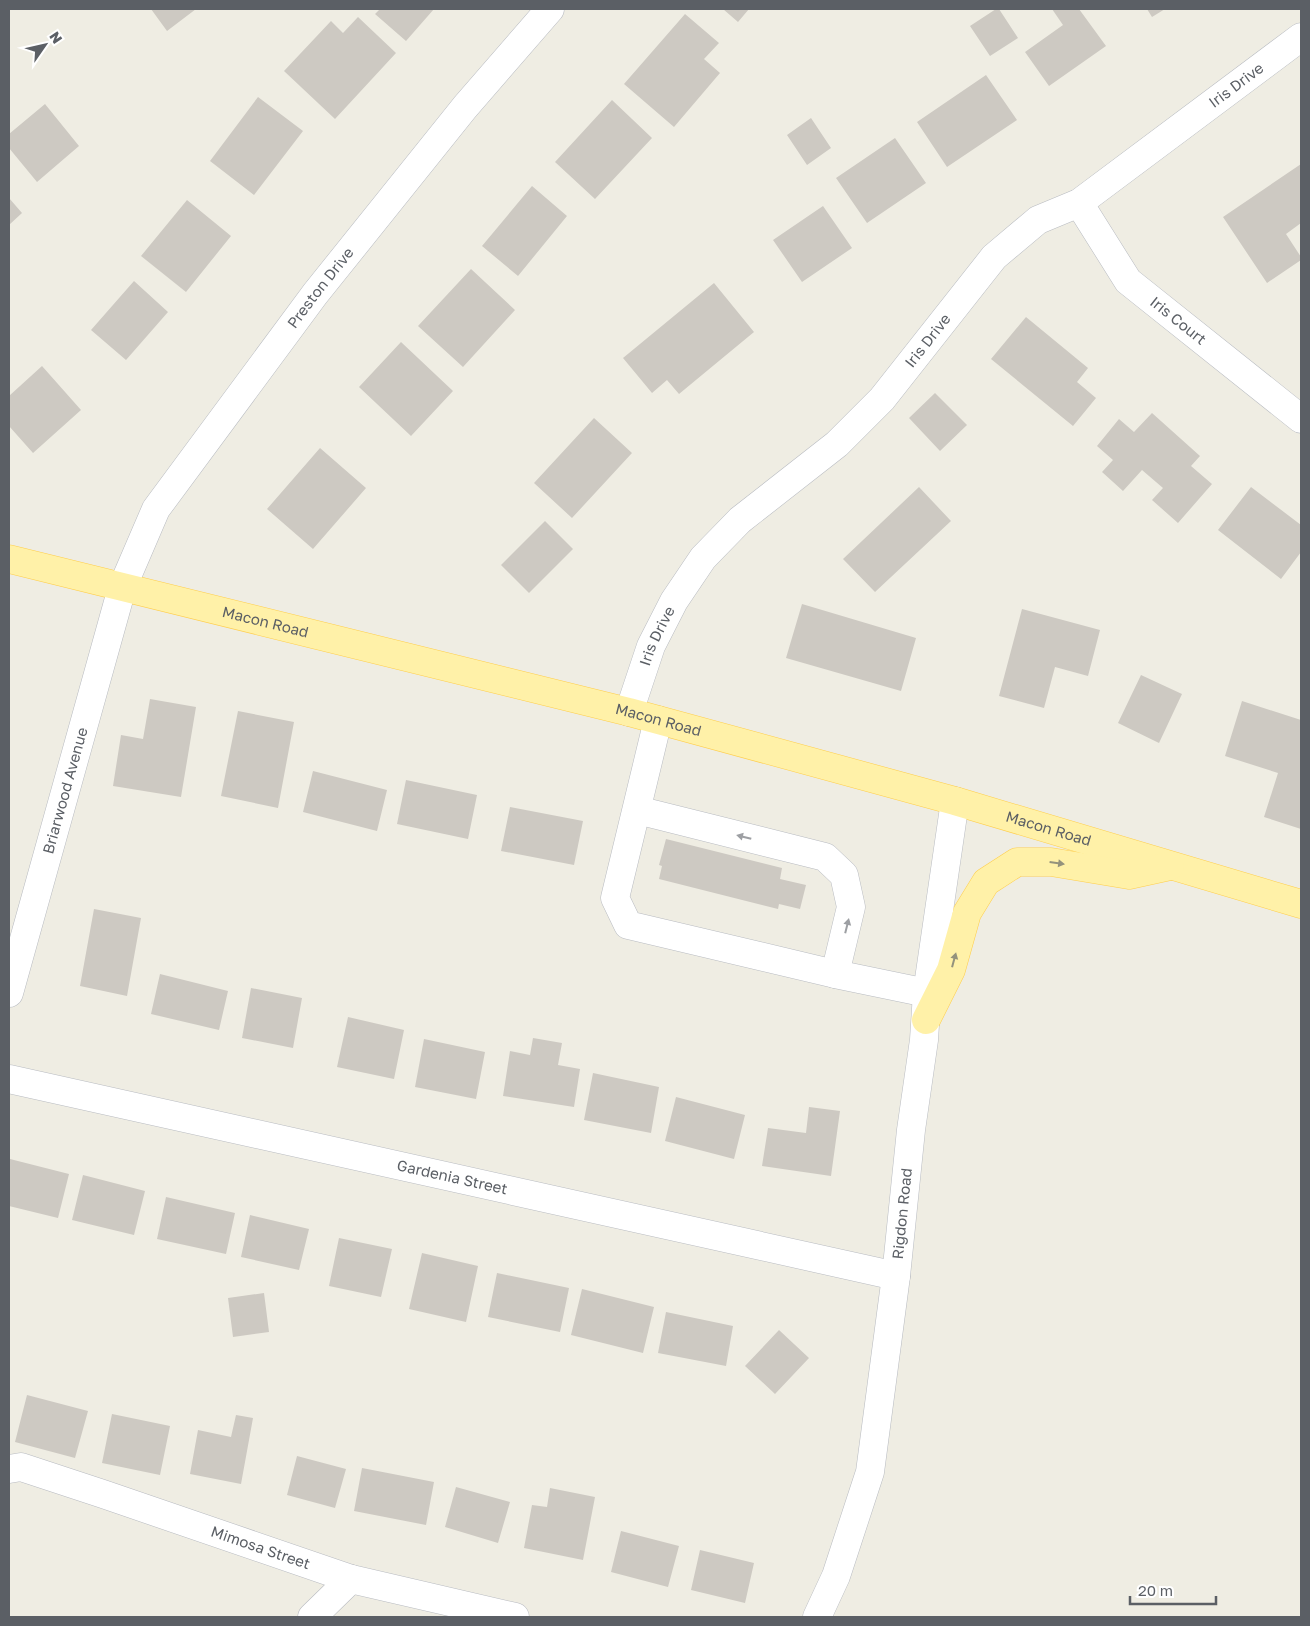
<svg xmlns="http://www.w3.org/2000/svg" width="1310" height="1626" viewBox="0 0 1310 1626" font-family="'Golos Text',sans-serif">
<rect width="100%" height="100%" fill="#efede3"/>
<path fill="#cdc9c2" d="M151,9H196L167,31Z
M380,9H434L406,41L375,14Z
M723,9H749L738,22Z
M996,9H999L1018,38L990,56L970,26Z
M1052,9H1079L1106,46L1049,86L1025,52L1063,25Z
M1147,9H1165L1152,17Z
M685,14L719,43L704,59L720,73L674,127L624,84Z
M358,17L396,53L335,119L284,71L331,21L343,33Z
M986,75L1017,120L947,167L917,122Z
M258,97L303,131L254,195L210,161Z
M612,100L652,138L595,199L555,162Z
M45,104L79,146L37,182L9,148V134Z
M811,118L831,148L807,165L787,135Z
M895,138L926,183L867,223L836,178Z
M1301,164V223L1286,234L1301,257V260L1267,283L1223,217Z
M532,186L567,216L518,276L482,246Z
M9,198L22,213L9,225Z
M187,200L231,236L186,292L141,256Z
M823,206L852,248L802,282L773,240Z
M471,269L515,310L463,367L418,326Z
M134,281L168,312L126,360L91,330Z
M714,283L754,332L679,394L667,380L652,393L623,358Z
M1026,317L1088,368L1077,382L1096,398L1073,426L991,359Z
M401,342L453,391L411,436L359,387Z
M42,366L81,410L33,453L9,426V396Z
M935,393L967,425L940,451L909,418Z
M1152,413L1200,456L1191,466L1212,484L1178,523L1152,500L1163,488L1142,470L1123,491L1102,472L1113,460L1097,446L1119,419L1134,432Z
M594,418L632,453L572,518L534,483Z
M320,448L366,488L313,549L267,509Z
M919,487L951,521L875,592L843,559Z
M1251,487L1301,525V552L1281,579L1218,530Z
M545,521L573,549L529,593L501,565Z
M802,604L916,638L901,691L786,658Z
M1022,609L1100,630L1088,676L1055,667L1044,708L999,696Z
M1141,675L1182,694L1159,743L1118,723Z
M150,699L196,707L181,797L113,786L121,735L143,739Z
M1242,701L1301,720V829L1264,817L1278,773L1225,756Z
M238,711L294,722L278,808L221,796Z
M313,771L387,790L377,831L303,812Z
M406,780L477,795L468,839L397,824Z
M510,807L583,821L574,865L501,851Z
M666,839L782,868L780,879L806,885L800,909L779,904L778,909L659,879L662,866L659,865Z
M94,909L141,918L127,996L80,986Z
M160,974L228,991L219,1030L151,1014Z
M251,988L302,998L293,1048L242,1038Z
M348,1017L404,1030L394,1079L337,1067Z
M533,1038L562,1043L558,1065L580,1069L574,1107L503,1096L510,1051L530,1055Z
M424,1039L485,1052L476,1099L415,1087Z
M593,1073L659,1087L651,1133L584,1120Z
M676,1097L745,1115L734,1159L665,1141Z
M809,1107L840,1111L831,1176L762,1166L768,1128L806,1133Z
M10,1159L69,1174L58,1218L9,1206Z
M83,1175L145,1191L134,1235L72,1220Z
M166,1197L235,1213L226,1254L157,1239Z
M250,1215L309,1229L299,1270L241,1257Z
M339,1238L392,1249L381,1297L329,1286Z
M422,1253L478,1266L466,1322L409,1309Z
M497,1273L569,1288L560,1332L488,1317Z
M582,1289L654,1307L643,1353L571,1335Z
M264,1293L269,1332L233,1337L228,1298Z
M666,1312L733,1326L726,1366L658,1353Z
M779,1330L809,1358L775,1394L745,1366Z
M27,1395L88,1411L75,1458L15,1442Z
M112,1414L170,1426L160,1475L102,1463Z
M236,1415L253,1418L241,1484L190,1474L198,1430L231,1437Z
M297,1456L346,1469L335,1508L287,1495Z
M362,1468L434,1482L426,1525L354,1511Z
M456,1487L510,1502L498,1543L445,1527Z
M550,1488L595,1497L583,1560L524,1548L532,1505L547,1507Z
M621,1531L679,1546L668,1587L611,1572Z
M700,1550L754,1563L745,1603L691,1590Z"/>
<g fill="none" stroke-linecap="round" stroke-linejoin="round">
<g stroke="#b8bbc1" stroke-width="29">
<g id="minor">
<path id="s1" d="M1079,203L1128,281L1301,419"/>
<path id="s2" d="M629,712L651,646L674,601L703,558L740,520L837,444L882,399L994,257L1038,220L1079,203L1301,37"/>
<path d="M658,720L615,898L628,925L835,974L927,993"/>
<path d="M637,810L825,857L844,875L851,907L835,974"/>
<path id="s3" d="M9,993L122,588L156,509L315,294L465,107L550,9"/>
<path id="s4" d="M9,1079L896,1276"/>
<path id="s5" d="M9,1469L21,1467L103,1494L351,1579L515,1617"/>
<path d="M312,1617L351,1579"/>
<path id="s6" d="M817,1617L836,1576L870,1472L896,1276L911,1130L924,1040L927,993L955,801"/>
</g>
</g>
<g stroke="#ffce4c" stroke-width="29">
<g id="major">
<path id="s7" d="M9,559L629,712L955,801L1301,904"/>
<path d="M926,1020L951,970L967,913L986,882L1017,862H1051L1129,875L1170,866"/>
</g>
</g>
<use href="#minor" stroke="#fff" stroke-width="28"/>
<use href="#major" stroke="#fff1a8" stroke-width="28"/>
</g>
<defs><path id="oneway-solid" d="M-6-.8H1V-3.2L6.5 0L1 3.2V.8H-6Z" transform="scale(1.25)"/></defs>
<g fill="#9d9fa3">
<use href="#oneway-solid" transform="translate(744 837) rotate(-166)"/>
<use href="#oneway-solid" transform="translate(847 926) rotate(-76)"/>
</g>
<g fill="#94927c">
<use href="#oneway-solid" transform="translate(1057 863) rotate(8)"/>
<use href="#oneway-solid" transform="translate(954 960) rotate(-75)"/>
</g>
<g text-anchor="middle" stroke-width="4.5" stroke-linejoin="round" paint-order="stroke">
<g font-size="15" fill="#5b5f65" stroke="#fff">
<text dy="5" stroke="none"><textPath href="#s2" startOffset="891">Iris Drive</textPath></text>
<text dy="5" stroke="none"><textPath href="#s3" startOffset="782">Preston Drive</textPath></text>
<text dy="5" stroke="none"><textPath href="#s1" startOffset="156">Iris Court</textPath></text>
<text dy="5" stroke="none"><textPath href="#s2" startOffset="486">Iris Drive</textPath></text>
<text dy="5" stroke="none"><textPath href="#s7" startOffset="264">Macon Road</textPath></text>
<text dy="5" stroke="none"><textPath href="#s2" startOffset="81">Iris Drive</textPath></text>
<text dy="5" stroke="none"><textPath href="#s7" startOffset="669">Macon Road</textPath></text>
<text dy="5" stroke="none"><textPath href="#s3" startOffset="210">Briarwood Avenue</textPath></text>
<text dy="5" stroke="none"><textPath href="#s7" startOffset="1074">Macon Road</textPath></text>
<text dy="5" stroke="none"><textPath href="#s4" startOffset="454">Gardenia Street</textPath></text>
<text dy="5" stroke="none"><textPath href="#s6" startOffset="415">Rigdon Road</textPath></text>
<text dy="5" stroke="none"><textPath href="#s5" startOffset="265">Mimosa Street</textPath></text>
</g>
</g>
<rect width="1310" height="1626" fill="none" stroke="#5b5f65" stroke-width="20"/>
<g transform="translate(45 45) rotate(56)" stroke="#ffffff" stroke-width="4" paint-order="stroke">
<path d="M0-4L9 19L0 12L-9 19Z" fill="#5b5f65"/>
<text y="-8" font-size="14" font-weight="bold" text-anchor="middle" fill="#5b5f65">N</text>
</g>
<path d="M1130 1596v8h86v-8" fill="none" stroke="#5b5f65" stroke-width="2.5"/>
<text x="1138" y="1596" font-size="15" fill="#5b5f65" stroke="#ffffff" stroke-width="4" paint-order="stroke">20 m</text>
</svg>
